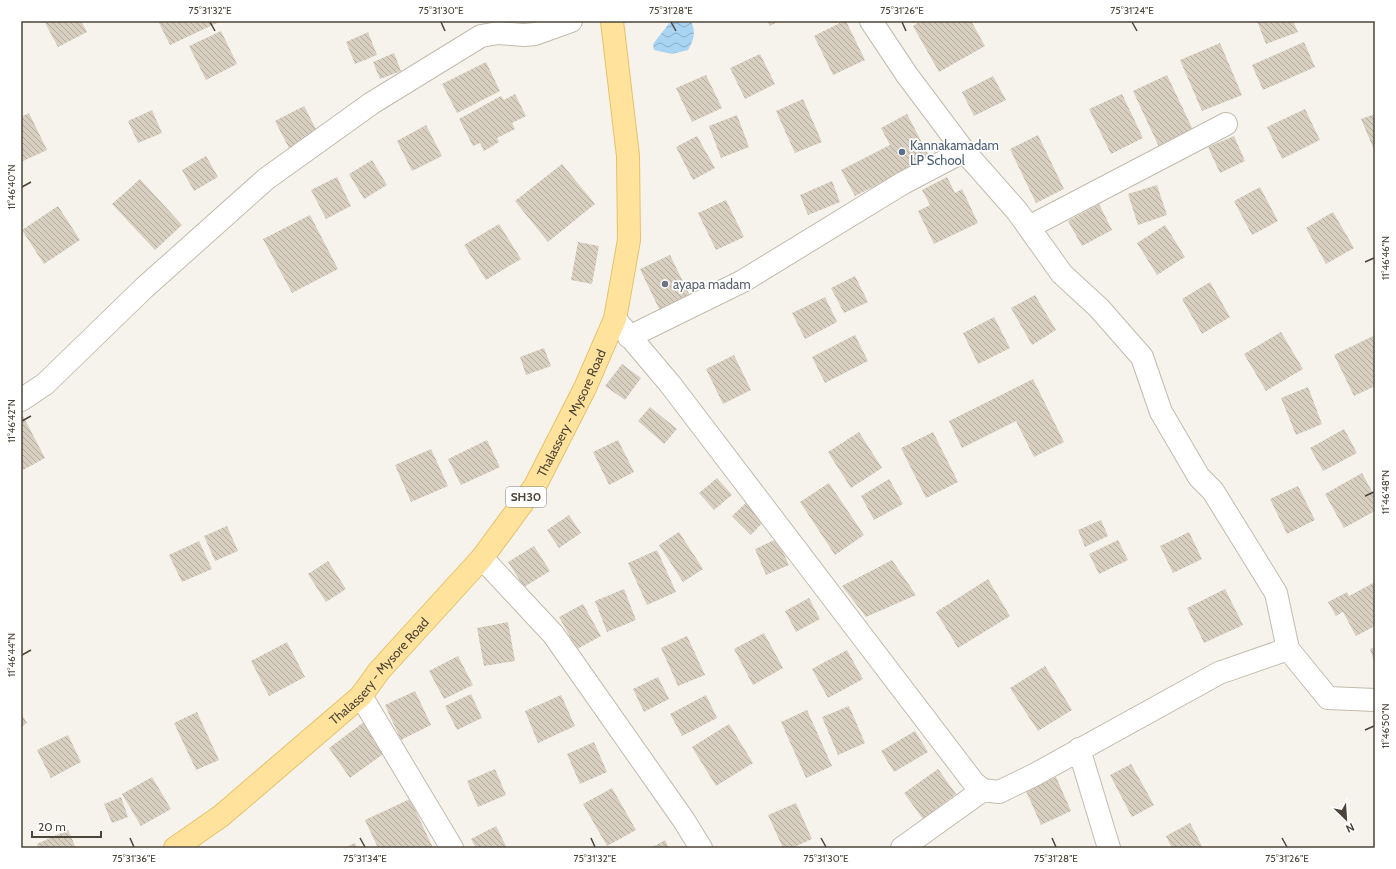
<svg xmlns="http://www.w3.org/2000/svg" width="1396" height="869" viewBox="0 0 1396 869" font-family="Cabin,sans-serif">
<defs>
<pattern id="water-waves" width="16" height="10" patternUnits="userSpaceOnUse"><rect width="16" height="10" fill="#a9d4f2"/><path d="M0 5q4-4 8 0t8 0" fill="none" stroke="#8caec5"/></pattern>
<pattern id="building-back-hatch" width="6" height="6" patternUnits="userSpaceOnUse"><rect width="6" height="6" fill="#d8cfc1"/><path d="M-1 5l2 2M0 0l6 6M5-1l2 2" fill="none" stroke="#b1aa9e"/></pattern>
</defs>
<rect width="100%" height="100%" fill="#f6f3ec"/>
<path fill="url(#water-waves)" d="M671,21H691C696,33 694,39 688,50L672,54L654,50L653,44Z"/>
<path fill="url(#building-back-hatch)" d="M44,21H81L87,32L58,47Z
M158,21H216L217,23L170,45Z
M767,21H779L770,26Z
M844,21H846L865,60L833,75L814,36Z
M921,21H971L985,46L939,72L913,26Z
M1257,21H1293L1298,32L1266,44Z
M221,31L237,64L206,80L189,46Z
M368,32L377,55L355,64L346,42Z
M1304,42L1315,67L1263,90L1252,65Z
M1220,43L1242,95L1202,111L1180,60Z
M394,53L401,71L380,79L373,62Z
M760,54L775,84L745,99L730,68Z
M486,62L500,91L457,113L442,84Z
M706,75L722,108L692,122L676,88Z
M1167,75L1194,132L1160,149L1133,91Z
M993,76L1006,100L974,116L962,92Z
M515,94L526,116L512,123L515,129L497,138L499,142L484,151L480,143L473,146L459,119L501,96L504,100Z
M1122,94L1143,138L1111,154L1089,109Z
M803,99L822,142L795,153L776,111Z
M304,106L318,133L289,148L275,121Z
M1305,109L1320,140L1282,159L1267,127Z
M152,110L162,133L138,143L128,121Z
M29,113L47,150L21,162V117Z
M907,114L930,158L855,196L841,170L890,145L881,128Z
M1375,114V152L1361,119Z
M737,115L749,147L721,158L709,126Z
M426,125L442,156L412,171L397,141Z
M1038,135L1064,189L1036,203L1010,149Z
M697,136L715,168L693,180L676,147Z
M1234,136L1245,161L1220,173L1208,147Z
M206,156L218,177L194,191L182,170Z
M372,160L387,185L364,199L349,174Z
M562,164L595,204L548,242L515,201Z
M337,177L351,206L326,219L311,190Z
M947,177L955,193L962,189L978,223L934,244L918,211L930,205L922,190Z
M140,179L182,225L155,250L112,204Z
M832,181L840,202L808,215L800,195Z
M1157,185L1167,215L1138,225L1128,194Z
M1260,187L1278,221L1252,235L1234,201Z
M726,200L744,237L716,250L698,213Z
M1099,204L1112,230L1082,246L1068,221Z
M58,206L80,240L44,264L22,230Z
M1333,212L1354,248L1326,264L1306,228Z
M310,215L338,269L292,293L263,239Z
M499,224L521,259L486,280L464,245Z
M1165,225L1185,257L1157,275L1137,243Z
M578,242L599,246L592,284L571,280Z
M670,255L691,298L661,313L640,269Z
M855,276L868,302L844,313L831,288Z
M1210,282L1230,317L1202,334L1182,299Z
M1035,295L1056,330L1032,345L1011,308Z
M825,297L837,322L805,339L792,313Z
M994,317L1010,348L978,364L963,333Z
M1281,332L1303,369L1266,391L1244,354Z
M855,335L868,361L825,383L812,357Z
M1375,335V386L1354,396L1334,355Z
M544,348L551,366L526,375L520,357Z
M734,355L751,390L723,404L706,369Z
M622,364L641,378L625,400L605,386Z
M1033,379L1064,442L1034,457L1016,421L962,448L949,421Z
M1308,387L1322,424L1296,435L1281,398Z
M650,407L677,429L664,444L638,421Z
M23,416L45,458L21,471V417Z
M1344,429L1357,453L1323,471L1310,448Z
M859,432L882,468L851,488L828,452Z
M933,432L958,482L926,498L901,448Z
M487,440L500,467L461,485L448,459Z
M618,440L634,472L609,485L593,452Z
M431,449L448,486L411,502L395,465Z
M1362,473L1375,497V511L1344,528L1325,494Z
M717,478L732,495L714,510L699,493Z
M889,479L903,504L874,520L861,496Z
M829,483L864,535L835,555L800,502Z
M1298,486L1315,520L1287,534L1270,499Z
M747,502L765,520L751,535L732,516Z
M569,515L581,533L559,548L547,530Z
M1101,520L1108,536L1085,547L1078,530Z
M227,526L238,551L215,561L204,536Z
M679,532L703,569L683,582L659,545Z
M1189,532L1202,559L1173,573L1160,546Z
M777,539L789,565L766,575L755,549Z
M1118,540L1128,560L1099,574L1089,554Z
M199,541L212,569L182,582L169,555Z
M534,546L550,571L524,587L508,562Z
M657,550L676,592L647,605L628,563Z
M892,560L916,595L866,617L842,586Z
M328,561L346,589L326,602L308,574Z
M988,579L1010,616L958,648L936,612Z
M1375,582V626L1356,636L1343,612L1336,616L1328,602L1347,592L1349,596Z
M624,589L636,620L607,632L595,601Z
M1225,589L1243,625L1204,643L1187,608Z
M809,598L820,619L796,632L785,611Z
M583,604L601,636L577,649L559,617Z
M508,622L515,661L484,666L477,628Z
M764,633L783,668L753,685L734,649Z
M687,636L705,675L678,686L661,648Z
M287,642L305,677L269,696L251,661Z
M1375,647V665L1370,649Z
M847,650L863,679L828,698L812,669Z
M458,656L473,685L444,699L429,671Z
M1045,666L1072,710L1038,731L1010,688Z
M658,677L669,699L644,712L633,689Z
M415,691L431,725L401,740L385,705Z
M471,694L482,718L457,730L445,706Z
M561,695L575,726L538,743L525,711Z
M706,695L717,718L682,736L670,714Z
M849,706L865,743L838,755L822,717Z
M807,710L832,766L806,778L781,722Z
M197,712L219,760L196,770L174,723Z
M21,713L27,723L21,727Z
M364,722L386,752L350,778L329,748Z
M729,724L753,763L716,786L692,747Z
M915,731L928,752L894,772L881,751Z
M68,735L81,762L51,778L37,750Z
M594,742L607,772L580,784L567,754Z
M1131,764L1154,805L1132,817L1110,775Z
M495,769L506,795L478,807L467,781Z
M938,769L956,794L923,819L904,793Z
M152,777L171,809L141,826L122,794Z
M1056,777L1071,811L1041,825L1026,791Z
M612,788L636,830L607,846L583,804Z
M121,797L128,817L112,823L104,804Z
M410,799L433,848H378L365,820Z
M796,803L812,839L792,848H783L768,815Z
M1190,823L1203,848H1172L1166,836Z
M496,826L507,848H476L471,839Z
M68,830L76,848H38L37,844Z
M665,840L669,848H651Z
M355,843L357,848H344Z"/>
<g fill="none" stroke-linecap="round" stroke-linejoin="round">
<g stroke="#c2bbae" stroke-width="24">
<path id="minor" d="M871,21L907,75L964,151L1017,211L1062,274L1099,308L1142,357L1161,412L1199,477L1213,491L1276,593L1288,649
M1029,227L1226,124
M615,319L670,384L974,783L983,790L999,792L1034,775L1219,673L1288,649L1328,698L1375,700
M629,337L743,281L903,183L964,151
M21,400L45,384L144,288L266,179L372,103L481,36L498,33L524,35L535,34L571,21
M482,558L553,634L683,819L701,848
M361,696L452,848
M1079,749L1109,848
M902,848L983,790"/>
</g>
<g stroke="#e6c16a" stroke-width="24">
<g id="major">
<path id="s1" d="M175,848L221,816L361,696L379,671L482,558L535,486L585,388L615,319L629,240L628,156L612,21"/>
</g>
</g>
<use href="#minor" stroke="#fff" stroke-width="22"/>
<use href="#major" stroke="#ffe39c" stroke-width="22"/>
</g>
<path fill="none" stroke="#4b4439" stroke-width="1.5" d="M210,22L215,31M441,22L445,31M671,22L676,31M902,22L906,31M1132,22L1137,31M22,187L31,182M1365,262L1374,258M22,421L31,416M1365,496L1374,492M22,655L31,650M1365,730L1374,726M130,838L134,847M360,838L365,847M591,838L595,847M821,838L826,847M1052,838L1056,847M1282,838L1287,847"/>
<circle fill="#5c6f8a" stroke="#fff" stroke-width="1.5" cx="902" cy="152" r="4"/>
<circle fill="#6b7280" stroke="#fff" stroke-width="1.5" cx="665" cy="284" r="4"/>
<g text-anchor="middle" stroke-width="3.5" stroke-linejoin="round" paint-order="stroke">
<rect fill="#fff" stroke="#817c74" stroke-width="1" x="506" y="487" width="40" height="20" rx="3"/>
<g font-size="12" font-weight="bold" fill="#4b4439">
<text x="526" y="501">SH30</text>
</g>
<g font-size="13" fill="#4e5e75" stroke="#fff" text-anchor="start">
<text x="910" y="150">Kannakamadam<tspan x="910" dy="15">LP School</tspan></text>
</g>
<g font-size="13" fill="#5b616d" stroke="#fff" text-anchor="start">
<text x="673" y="289">ayapa madam</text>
</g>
<g font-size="13" fill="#4b4439" stroke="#fff">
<text dy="5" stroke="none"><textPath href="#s1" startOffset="595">Thalassery - Mysore Road</textPath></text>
<text dy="5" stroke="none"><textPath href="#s1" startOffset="271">Thalassery - Mysore Road</textPath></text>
</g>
</g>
<rect width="1396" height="869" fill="none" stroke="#ffffff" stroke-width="44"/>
<g transform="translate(1346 819) rotate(155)" stroke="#ffffff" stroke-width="3" paint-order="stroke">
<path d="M0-3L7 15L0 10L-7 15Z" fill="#4b4439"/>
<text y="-6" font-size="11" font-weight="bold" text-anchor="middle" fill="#4b4439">N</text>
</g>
<path d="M32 831v6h69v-6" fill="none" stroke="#4b4439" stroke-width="2"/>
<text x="38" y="831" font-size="12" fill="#4b4439" stroke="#ffffff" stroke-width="3" paint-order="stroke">20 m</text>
<rect x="22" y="22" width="1352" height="825" fill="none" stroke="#4b4439" stroke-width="1.5"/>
<g font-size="10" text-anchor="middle" fill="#4b4439">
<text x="210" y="14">75°31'32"E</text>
<text x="441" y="14">75°31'30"E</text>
<text x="671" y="14">75°31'28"E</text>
<text x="902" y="14">75°31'26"E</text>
<text x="1132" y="14">75°31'24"E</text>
<text transform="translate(11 187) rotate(-90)" y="4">11°46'40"N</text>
<text transform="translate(1385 258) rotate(-90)" y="4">11°46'46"N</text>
<text transform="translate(11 421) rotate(-90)" y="4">11°46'42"N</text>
<text transform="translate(1385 492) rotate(-90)" y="4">11°46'48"N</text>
<text transform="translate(11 655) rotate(-90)" y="4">11°46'44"N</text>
<text transform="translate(1385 726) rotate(-90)" y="4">11°46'50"N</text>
<text x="134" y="862">75°31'36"E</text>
<text x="365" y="862">75°31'34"E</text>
<text x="595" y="862">75°31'32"E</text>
<text x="826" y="862">75°31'30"E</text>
<text x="1056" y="862">75°31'28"E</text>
<text x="1287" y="862">75°31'26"E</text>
</g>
</svg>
